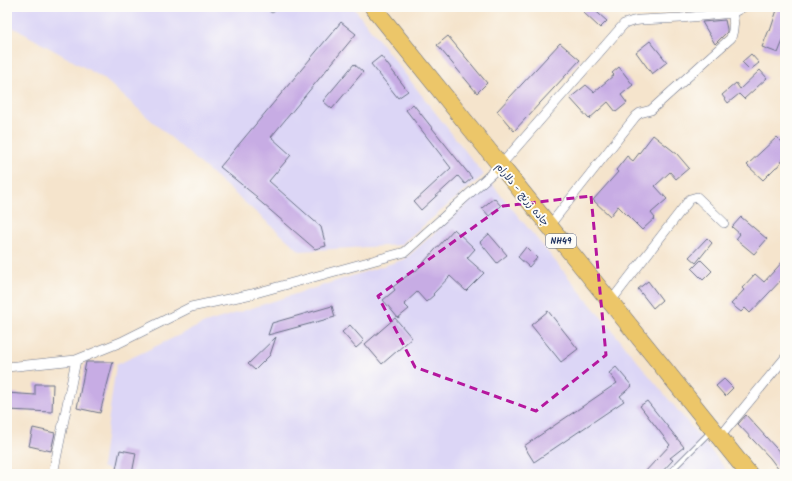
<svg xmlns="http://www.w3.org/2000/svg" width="792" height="481" viewBox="0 0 792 481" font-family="Kalam,'Playpen Sans Arabic',sans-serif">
<rect width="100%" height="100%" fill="#fdfcf7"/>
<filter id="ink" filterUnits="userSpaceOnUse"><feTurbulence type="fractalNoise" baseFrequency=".025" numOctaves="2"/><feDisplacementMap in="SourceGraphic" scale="8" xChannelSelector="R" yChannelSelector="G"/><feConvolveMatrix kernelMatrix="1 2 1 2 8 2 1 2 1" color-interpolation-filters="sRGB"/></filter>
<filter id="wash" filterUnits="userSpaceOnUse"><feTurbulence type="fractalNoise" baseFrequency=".012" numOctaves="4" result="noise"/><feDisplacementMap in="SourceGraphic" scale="16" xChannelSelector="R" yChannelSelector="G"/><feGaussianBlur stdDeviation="0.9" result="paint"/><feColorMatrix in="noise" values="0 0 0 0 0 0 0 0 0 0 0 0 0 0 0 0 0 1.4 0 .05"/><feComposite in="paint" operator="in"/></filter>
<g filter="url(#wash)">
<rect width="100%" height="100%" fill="#f5e4cc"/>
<path fill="#dcd6f6" d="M7,7H353L484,175L400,245L300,251L103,78L7,24Z
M491,183L730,474H117L102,467L116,365L205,323L405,259Z"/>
<g id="blocks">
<path fill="#c7ace4" d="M588,7H591L607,21L600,28L583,12Z
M778,7H785V36L778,53L762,47L769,30L770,31Z
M725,20L727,29V32L715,44L702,22Z
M341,22L356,34L271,137L291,155L269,181L321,227L326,246L315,249L256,198L257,197L220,167Z
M448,36L487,83L477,93L437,45Z
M650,41L667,62L652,74L636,52Z
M560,43L580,60L514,131L497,111Z
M751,54L759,63L750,70L742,62Z
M381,56L408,91L398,98L371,64Z
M354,64L363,72L332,109L323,101Z
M619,67L633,85L621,95L627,103L616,112L608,102L589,119L570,98L586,85L594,92L614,75L612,73Z
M760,70L767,78L744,99L739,94L728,103L722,95L736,83L740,89Z
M413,104L472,178L465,184L458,176L421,210L414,202L451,168L406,110Z
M653,135L677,154L689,168L676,179L670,172L655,186L667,199L651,213L655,218L642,230L618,206L610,216L593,200L618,172L616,170L627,156L633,161Z
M777,137L785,145V157L777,167H776L763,180L747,165Z
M494,198L501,206L489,216L482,208Z
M741,217L767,239L754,254L736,239L740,234L732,227Z
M454,229L475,249L467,258L484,273L466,291L450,276L433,294L434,295L426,302L417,292L404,304L409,309L398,318L383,300L395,290L393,287L413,271L414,273Z
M489,234L507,255L497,263L480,242Z
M707,238L712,243L696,263L689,257Z
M526,247L537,258L529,267L518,257Z
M785,259V276L750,313L745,308L741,312L731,304L744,290L742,288L755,274L764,282Z
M701,260L712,271L703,280L692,269Z
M648,281L662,300L653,308L638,289Z
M332,306L335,317L268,335L272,323Z
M548,311L578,349L561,362L531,325Z
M395,318L412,338L382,364L365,344Z
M350,325L364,341L356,348L342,332Z
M276,337L270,355L255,370L248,364Z
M86,362H113L100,413L77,408Z
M616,367L632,386L620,396L624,401L534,462L524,446L617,383L609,373Z
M724,379L733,388L725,396L716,386Z
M35,384H53L52,412L7,410V393L35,395Z
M647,401L684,447L670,458L673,460L660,474H643L670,445L640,406Z
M746,415L785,458V474H782L770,458L738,424Z
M33,428L55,433L51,451L29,446Z
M120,450L136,453L132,474H115Z"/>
</g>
</g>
<g filter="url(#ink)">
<use href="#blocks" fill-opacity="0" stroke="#676e84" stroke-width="1"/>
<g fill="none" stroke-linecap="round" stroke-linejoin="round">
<g stroke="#676e84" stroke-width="6">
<path id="lane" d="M272,10L275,7
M668,474L711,431"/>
</g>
<g stroke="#676e84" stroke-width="10">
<path id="street" d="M549,226L636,116L640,113L651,110L731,38C734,29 735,22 732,13
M611,301L690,199L697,197L724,223
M7,367L76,360L121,342L191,307L252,294L405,252L500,166L624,24L633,21L640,20L681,18L732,13L743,7
M720,437L785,358
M53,474L76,360"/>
</g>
<g stroke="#676e84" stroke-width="18">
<path id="highway" d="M373,7L749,474"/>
</g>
<use href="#lane" stroke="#fff" stroke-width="4.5"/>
<use href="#street" stroke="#fff" stroke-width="9"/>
<use href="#highway" stroke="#ecc669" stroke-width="17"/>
</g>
</g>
<path fill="none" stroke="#b5179e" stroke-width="3" stroke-dasharray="8 5" stroke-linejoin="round" d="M591,196L606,355L536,411L415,367L378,296L503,206Z"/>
<g text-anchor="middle" stroke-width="4" stroke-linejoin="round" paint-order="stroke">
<rect fill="#fdfcf7" stroke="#5f6c8c" stroke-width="1" x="546" y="234" width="30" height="14" rx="3"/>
<g font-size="9" font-weight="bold" fill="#1b2f5e">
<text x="561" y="244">NH49</text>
</g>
<g font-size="10" fill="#1b2f5e" stroke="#fdfcf7">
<text transform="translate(523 194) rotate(51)" y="4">جاده زرنج - دلارام</text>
</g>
</g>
<rect width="792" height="481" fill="none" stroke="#fdfcf7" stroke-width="24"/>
</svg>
